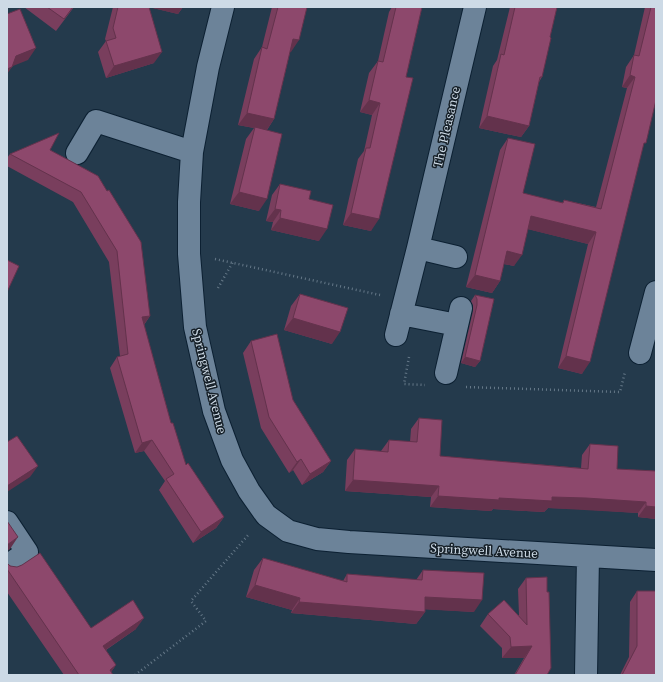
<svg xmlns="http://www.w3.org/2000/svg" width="663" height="682" viewBox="0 0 663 682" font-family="'Source Serif 4',serif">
<rect width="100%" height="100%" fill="#243a4c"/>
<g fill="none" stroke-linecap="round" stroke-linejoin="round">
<g stroke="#0c2032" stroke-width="24">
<path id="minor" d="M223,7L208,67L192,152L189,202V254L195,327L214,411L232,460L249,491L266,515L288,531L317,539L349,542L656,560
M77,153L96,121L192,152
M418,248L456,257
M401,314L457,325
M396,335L418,248L475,7
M640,353L656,292
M446,373L461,308
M7,522L27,552L7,566
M586,675L588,556"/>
</g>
<path stroke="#657888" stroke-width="2.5" stroke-dasharray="1 3" stroke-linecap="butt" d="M215,259L380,295
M218,288L233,262
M409,357L404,384L425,385
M466,387L620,392L625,372
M135,675L206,621L191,601L249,534"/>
<use href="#minor" stroke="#6c8399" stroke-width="22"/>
</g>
<path fill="#793e5d" d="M24,7H74L56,31Z
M113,7H183L178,14L149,7L154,63L106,78L98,52L106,41L105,39Z
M272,7H307L290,52L274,119L267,130L259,211L230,204L246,139L254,128L238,125L254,59L262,47Z
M392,7H422L371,231L343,225L358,159L364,151L372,115L360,112L369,73L378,61L389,12Z
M510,7H557L550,37L542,77L539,82L529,126L521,137L479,128L493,66L497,60Z
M645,7H656L643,147L582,374L558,368L588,244L528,229L514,266L504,264L500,281L492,293L466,287L500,150L508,138L523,193L562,203L564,200L596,207L627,88L622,87L626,67L634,55Z
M50,150L98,176L150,316L144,325L171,423L186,465L224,517L216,528L193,543L159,490L165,481L144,451L135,453L110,368L117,357L120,356L109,262L73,202L7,166V158L10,154Z
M280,184L309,199L319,241L271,230L273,222L266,221L272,195Z
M300,294L332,344L284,330L291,306Z
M475,295L494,299L480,361L475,367L461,363L473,311V305L471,301Z
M251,341L293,400L331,461L323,472L302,485L293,470L289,473L261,428L243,353Z
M419,418L440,456L581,468L582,455L590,444L617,469L656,471V519L638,517V513L578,509L548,508L544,512L493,509L491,511L430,507L431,497L345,491L347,460L355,449L381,451L389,440L410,442L411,429Z
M263,558L343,581L347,574L416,580L423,570L474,612L425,609V612L416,624L291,613L292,610L246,597L254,570Z
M7,563L91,628L136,629L106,650L116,665L111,672L113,675H64L7,592Z
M526,578L547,675H514L524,658H502V648L480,626L488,614L519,615L518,589Z
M637,591L656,675H620L629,657L630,602Z"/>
<path fill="#63324c" d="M148,7H183L178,14Z
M293,39L299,40L291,52L285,51Z
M36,48L28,60L8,68L16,56Z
M162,52L154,63L106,78L114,66Z
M12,67L7,74V69Z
M630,75L635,77L627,88L622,87Z
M369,100L380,103L372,115L360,112Z
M247,113L274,119L266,131L255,127L254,128L238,125Z
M487,116L529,126L521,137L479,128Z
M239,192L267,199L259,211L230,204Z
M275,209L281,210L273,222L266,221Z
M351,213L379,219L371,231L343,225Z
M531,216L596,232L588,244L523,228Z
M280,218L327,229L319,241L271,230Z
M507,251L522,255L514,266L499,263Z
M475,275L500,281L492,293L466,287Z
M150,316L142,327V317Z
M293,318L340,332L332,344L284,330Z
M566,356L590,362L582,374L558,368Z
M465,357L480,361L475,367L461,363Z
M152,440L144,451L135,453L142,443Z
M301,459L293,470L289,473L297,462Z
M331,461L323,472L302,485L310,474Z
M38,466L30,477L7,492V486Z
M353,480L439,486L431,497L345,491Z
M438,496L499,498L552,497L586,498L646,502L638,513L548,508L544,512L493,509L491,511L430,507Z
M646,506L656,507V519L638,517Z
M224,517L216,528L193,543L201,532Z
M18,537L10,549L7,551V545Z
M255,585L300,598L292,610L246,597Z
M425,597L482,600L474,612L417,609Z
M299,602L425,612L416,624L291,613Z
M144,618L136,629L95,657L103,646Z
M532,646L524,658H502L511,647Z
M116,665L109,675L110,670Z"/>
<path fill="#8d486c" stroke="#63324c" d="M47,7H73L64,19Z
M118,7H149L162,52L114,66L106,41L116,38L113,28Z
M278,7H307L299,40L293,39L274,119L247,113L262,47L267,49Z
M396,7H422L406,77L413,78L379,219L351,213L366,148H370L380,103L369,100L378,61L383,62Z
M515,7H557L550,37L551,38L542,77H540L529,126L487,116L501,54L504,55Z
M651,7H656V100L646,143H644L590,362L566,356L596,232L531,216L522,255L507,251L500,281L475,275L508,138L535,144L523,193L563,203L564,200L601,209L635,77L630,75L634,55L639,56Z
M20,9L36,48L16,56L12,67L7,69V14Z
M255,127L282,134L267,199L239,192Z
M59,133L50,150L98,176L107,191L109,190L141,242L150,316L142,317L171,423H173L186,465L188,463L224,517L201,532L166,479L174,474L152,440L142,443L117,357L128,354L117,251L81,192L10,154Z
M280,184L311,191L309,199L333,205L327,229L280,218L281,210L275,209Z
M7,260L19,266L7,292Z
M300,294L348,308L340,332L293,318Z
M475,295L494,299L480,361L465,357L477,305V299Z
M277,334L293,400L331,461L310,474L301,459L297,462L269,417L251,341Z
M419,418L442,420L440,456L588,469L590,444L618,446L617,469L656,471V507L646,506V502L586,498L552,497V501L499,498V500L438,496L439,486L353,480L355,449L388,452L389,440L417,442Z
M17,436L38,466L7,486V442Z
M7,521L18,537L7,545Z
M40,553L91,628L133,600L144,618L103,646L116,665L110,670L113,675H79L7,569V563L10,566L17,567L22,565Z
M263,558L347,582V574L422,580L423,570L484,573L482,600L425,597V612L299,602L300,598L255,585Z
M547,577V592H549L551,668L547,675H515L532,646L511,647L510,637L488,614L504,600L527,625L526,578Z
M637,591H656V675H622L637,646Z"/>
<g text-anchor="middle" stroke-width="3" stroke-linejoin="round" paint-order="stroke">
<g font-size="13" fill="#cddae6" stroke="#162028">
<text transform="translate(446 127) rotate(-77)" y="5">The Pleasance</text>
<text transform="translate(210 381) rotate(76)" y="5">Springwell Avenue</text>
<text transform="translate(484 550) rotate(3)" y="5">Springwell Avenue</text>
</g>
</g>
<rect width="663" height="682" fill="none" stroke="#cddae6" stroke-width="16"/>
</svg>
